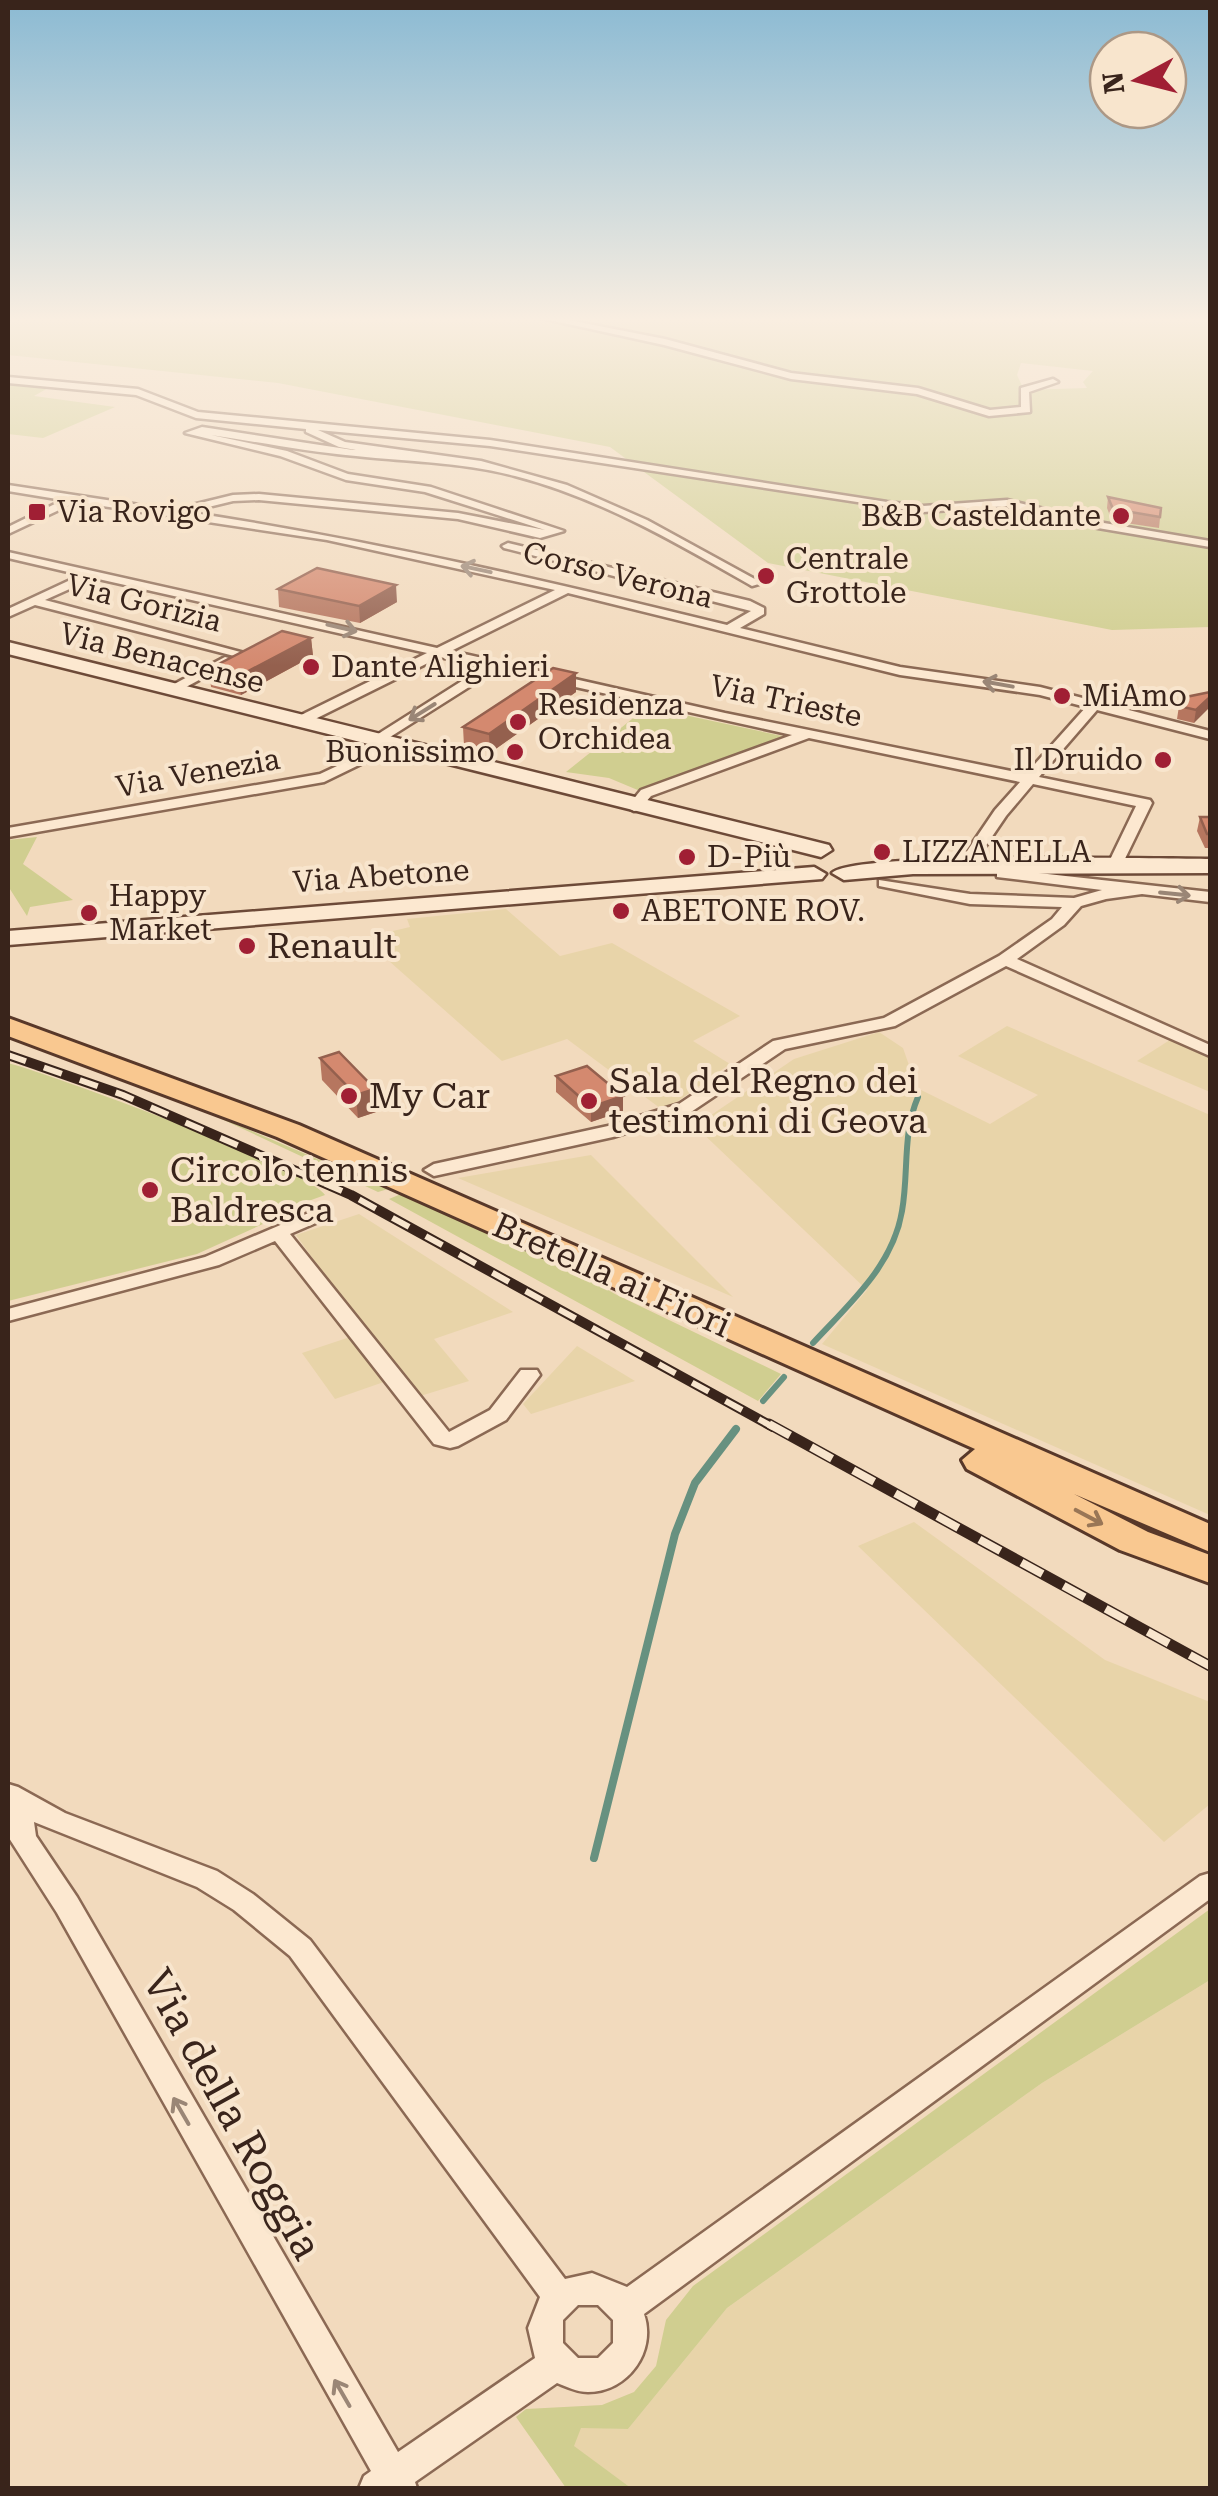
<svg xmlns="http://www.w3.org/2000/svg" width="1218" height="2496" viewBox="0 0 1218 2496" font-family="'Roboto Serif',serif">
<rect width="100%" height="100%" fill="#f2dabd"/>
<path fill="#e8d4a9" d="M506,909L560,956L612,943L740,1016L693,1041L730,1064L664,1111L567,1039L502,1061L363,938L410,927L407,919Z
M1007,1026L1210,1115V1515L822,1344L867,1290L695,1126L794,1059L879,1032L903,1048L917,1088L990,1124L1038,1095L958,1056Z
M1173,1038L1210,1054V1092L1137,1061Z
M591,1155L733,1297L458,1178Z
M359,1214L513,1312L434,1339L469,1381L417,1397L401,1376L335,1399L302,1353L365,1332L296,1235Z
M577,1346L635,1381L531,1414L523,1404Z
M914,1522L1105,1660L1210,1702V1804L1164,1842L858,1546Z
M1210,1980V2488H631L573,2446L581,2427L628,2429L727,2308L1042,2083Z"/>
<path fill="#d0ce90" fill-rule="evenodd" d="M8,317H1210V627L1112,630L768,563L610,447L278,383L8,355ZM1021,363L1093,371L1083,382L1087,388L1024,390L1017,375Z
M8,382L50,387L34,396L115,407L43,438L8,434Z
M647,707L787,737L640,791L609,778L566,772Z
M37,837L23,864L73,900L30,907L27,916L8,886V840Z
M8,1063C53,1075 306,1167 325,1195L292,1207L297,1215L292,1221L285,1214L197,1254L8,1301Z
M200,1109L388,1189L378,1192Z
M401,1194L578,1272L615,1294L781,1374L758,1401L389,1199Z
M1210,1909V1980L1042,2083L727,2308L628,2429L581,2428L574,2446L631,2488H566L516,2417L526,2409L602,2405L634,2392L656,2366L666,2320L693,2286Z"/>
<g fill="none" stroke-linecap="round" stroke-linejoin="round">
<path stroke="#679180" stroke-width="6" d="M813,1343C849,1304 893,1266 902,1211C909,1172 902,1134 918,1097
M763,1401L784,1377"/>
<path stroke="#679180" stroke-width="8" d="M594,1858L675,1534L695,1483L736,1429"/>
<g stroke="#8b6954" stroke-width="5">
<path id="street" d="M536,317H553L665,339L791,373L918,388L990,410L1021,407V388L1053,379L1058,382L1029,392L1030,412L989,416L917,394L791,379L664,345Z
M8,377L138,389L198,412L490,440L887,502L923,506L1007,500L1098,522L1210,541V547L1098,528L1007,506L923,512L490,446L318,430L345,442L481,461L567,485L647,520L762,583L752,586C677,543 600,498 515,476C463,462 410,462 356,456C308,452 259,442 211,435L287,451L348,474L431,487L564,531L540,538L458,519L259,500L233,501L188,512C370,540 549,581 727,625L751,611L504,548L502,546L508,543L750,601L764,608V614L740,628L900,667L1040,687L1210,731V739L1097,710L1039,777L1150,800L1152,803L1120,869L1115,871L1107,866L1136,806L1033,784L1006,816L970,869L965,871L957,866L995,810L1020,782L809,738L651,796L639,810L634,811L627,807L641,790L792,735L440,657L303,725H293V719L427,653L94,578L45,600L248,654L242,658L35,605L8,617V609L81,575L8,558V552L437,648L555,590L327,540L76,502L8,534V527L63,500L8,491V485L179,511L180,508L233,495L259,494L458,513L545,530L425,492L346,480L280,456L185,433L202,427L353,450H356L339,447L306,432V429L196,418L136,395L8,383ZM568,593L900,675L1040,695L1086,707L1026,774L725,713L451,651Z
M225,657L236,660L175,693L163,690Z
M465,679L477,682L379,744L367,741Z
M386,743L398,746L324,782L8,837V828L320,774Z
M1002,869L1210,892V902L1142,894L1106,899L1081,906L1064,925L1017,959L1210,1045V1056L1006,966L895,1026L785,1049L691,1112L613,1137L434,1176L424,1170L434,1164L608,1126L679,1104L773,1041L884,1018L999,956L1052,919L1062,907L970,904L879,886V880L970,894L1074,898L1102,890L997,877V871Z
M318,1209L325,1211L328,1215L325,1219L290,1234L449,1432L490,1410L521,1370H537L540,1375L506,1420L458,1446L450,1448L434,1444L275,1241L219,1265L8,1321V1309L205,1257Z
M8,1784L18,1787L65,1813L217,1871L253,1894L310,1940L565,2279L592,2273L627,2287L1200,1876L1210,1873V1899L644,2314C657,2351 628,2392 588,2392C577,2392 567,2387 557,2383L415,2482L417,2488H359L364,2476L371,2471L57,1913L9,1838ZM34,1822L197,1887L234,1910L290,1956L540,2297L528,2328L535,2358L398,2452L77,1897L36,1836ZM578,2305H598L613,2320V2343L598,2358H578L563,2343V2320Z"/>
</g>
<g stroke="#6d4a38" stroke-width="5">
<path id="secondary" d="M8,642C282,710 556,777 829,845L832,850L821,857L8,654Z
M1210,859V873L913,874L844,880L832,873C853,851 1159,859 1210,859Z
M814,867L826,874L822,879L8,945V931Z"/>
</g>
<g stroke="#583829" stroke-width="6">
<path id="primary" d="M8,1018L299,1125L1210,1524V1552L1074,1494L1148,1532L1210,1555V1583L1120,1550L967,1469L962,1460L975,1449L277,1137L8,1036Z"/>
</g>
<use href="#street" fill="#fce8d0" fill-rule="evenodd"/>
<use href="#secondary" fill="#fce8d0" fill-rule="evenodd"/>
<use href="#primary" fill="#f9c890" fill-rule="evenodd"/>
<g stroke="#39241b" stroke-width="10">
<path id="rail-far1" d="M8,1055L123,1095L351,1195L773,1427"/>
</g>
<g stroke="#39241b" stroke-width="11">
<path id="rail" d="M769,1424L1210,1666"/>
</g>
<use href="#rail-far1" stroke="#f8e5cd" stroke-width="6" stroke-dasharray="19" stroke-linecap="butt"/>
<use href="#rail" stroke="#f8e5cd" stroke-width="8" stroke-dasharray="24" stroke-linecap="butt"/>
</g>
<path fill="#b6765f" d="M1108,497L1161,508L1159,528L1112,521L1107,508Z
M278,589L397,602L360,623L279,607Z
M311,638L313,656L241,695L211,687L209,669Z
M576,673V692L490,753L464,746L463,727Z
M1210,692L1194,723L1177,719L1179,706Z
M1200,817H1210V848H1205L1197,831Z
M320,1058L375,1089L376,1112L358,1118L322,1080Z
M556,1076L623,1096V1111L591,1122L556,1092Z"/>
<path fill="#94604e" d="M396,585L397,602L360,623L359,606Z
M311,638L313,656L241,695L239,676Z
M576,673V692L490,753L489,734Z
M1210,697V707L1194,723L1196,710Z
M375,1089L376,1112L358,1118L356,1095Z
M623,1096V1111L591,1122V1107Z"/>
<path fill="#d4896f" stroke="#94604e" stroke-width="2.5" d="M1108,497L1161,508L1160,517L1113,509Z
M317,568L396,585L359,606L278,589Z
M282,631L311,638L239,676L209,669Z
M553,668L576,673L489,734L463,727Z
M1210,692V697L1196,710L1179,706L1186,697Z
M1200,817H1210V834H1207Z
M339,1052L375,1089L356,1095L320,1058Z
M587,1066L623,1096L591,1107L556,1076Z"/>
<defs><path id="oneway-shaft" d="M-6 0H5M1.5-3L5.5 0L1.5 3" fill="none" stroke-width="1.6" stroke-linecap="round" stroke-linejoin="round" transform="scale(2.5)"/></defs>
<g stroke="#9a8676">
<use href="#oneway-shaft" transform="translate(476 569) rotate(-168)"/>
<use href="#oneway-shaft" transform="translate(342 628) rotate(13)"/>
<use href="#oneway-shaft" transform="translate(998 684) rotate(-170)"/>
<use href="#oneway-shaft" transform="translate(422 712) rotate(148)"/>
<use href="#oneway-shaft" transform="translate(1175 894) rotate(6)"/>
<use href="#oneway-shaft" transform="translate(181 2111) rotate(-120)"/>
<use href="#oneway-shaft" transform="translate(342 2393) rotate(-120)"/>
</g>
<use stroke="#997656" href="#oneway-shaft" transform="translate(1089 1517) rotate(28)"/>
<linearGradient id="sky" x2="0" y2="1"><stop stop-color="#8bbad3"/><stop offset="0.48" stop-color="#f9eee1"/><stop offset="1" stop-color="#f9eee1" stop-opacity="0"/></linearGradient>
<rect width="1218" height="666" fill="url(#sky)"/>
<g fill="#a01f34" stroke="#f8e5cd" stroke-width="4">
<rect x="27" y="502" width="20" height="20" rx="5"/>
<circle cx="1121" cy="516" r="10"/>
<circle cx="766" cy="576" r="10"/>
<circle cx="311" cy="667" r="10"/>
<circle cx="1062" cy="696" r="10"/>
<circle cx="518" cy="722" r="10"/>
<circle cx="515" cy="752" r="10"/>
<circle cx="1163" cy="760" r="10"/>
<circle cx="882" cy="852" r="10"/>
<circle cx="687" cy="857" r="10"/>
<circle cx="621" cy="911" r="10"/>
<circle cx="89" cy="913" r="10"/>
<circle cx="247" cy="946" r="10"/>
<circle cx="349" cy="1096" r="10"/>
<circle cx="589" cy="1101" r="10"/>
<circle cx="150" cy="1190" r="10"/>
</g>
<g text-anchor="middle" stroke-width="8" stroke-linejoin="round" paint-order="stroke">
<g font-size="30" fill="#39241b" stroke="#f8e5cd" text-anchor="start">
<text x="57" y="522">Via Rovigo</text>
<text x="1101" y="526" text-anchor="end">B&amp;B Casteldante</text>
<text x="786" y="569">Centrale<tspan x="786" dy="34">Grottole</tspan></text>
<text x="331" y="677">Dante Alighieri</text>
<text x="1082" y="706">MiAmo</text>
<text x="538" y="715">Residenza<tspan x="538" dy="34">Orchidea</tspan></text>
<text x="495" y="762" text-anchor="end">Buonissimo</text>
<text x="1143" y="770" text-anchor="end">Il Druido</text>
<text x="902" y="862">LIZZANELLA</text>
<text x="707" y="867">D-Più</text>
<text x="109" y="906">Happy<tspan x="109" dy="34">Market</tspan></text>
<text x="641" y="921">ABETONE ROV.</text>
</g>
<g font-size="30" fill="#39241b" stroke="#f8e5cd">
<text transform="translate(618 575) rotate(14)" y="10">Corso Verona</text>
<text transform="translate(144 603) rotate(14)" y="10">Via Gorizia</text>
<text transform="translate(162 658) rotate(14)" y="10">Via Benacense</text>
<text transform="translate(786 701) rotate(12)" y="10">Via Trieste</text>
<text transform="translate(198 773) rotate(-10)" y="10">Via Venezia</text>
<text transform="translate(381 876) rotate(-4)" y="10">Via Abetone</text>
</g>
<g font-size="35" fill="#39241b" stroke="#f8e5cd" text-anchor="start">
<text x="267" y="958">Renault</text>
<text x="609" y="1093">Sala del Regno dei<tspan x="609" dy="40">testimoni di Geova</tspan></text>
<text x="369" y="1108">My Car</text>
<text x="170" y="1182">Circolo tennis<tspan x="170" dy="40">Baldresca</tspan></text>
</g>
<g font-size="35" fill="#39241b" stroke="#f8e5cd">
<text transform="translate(612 1275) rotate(24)" y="12">Bretella ai Fiori</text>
</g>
<g font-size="42" fill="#39241b" stroke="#f8e5cd">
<text transform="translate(233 2114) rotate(61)" y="15">Via della Roggia</text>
</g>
</g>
<rect width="1218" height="2496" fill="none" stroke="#39241b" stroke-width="20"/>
<g transform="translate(1138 80) rotate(263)"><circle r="48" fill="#f8e5cd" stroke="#ac9886" stroke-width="2.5"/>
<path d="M0-8L18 38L0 25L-18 38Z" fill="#a01f34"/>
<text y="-15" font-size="28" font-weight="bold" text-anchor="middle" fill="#39241b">N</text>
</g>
</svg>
